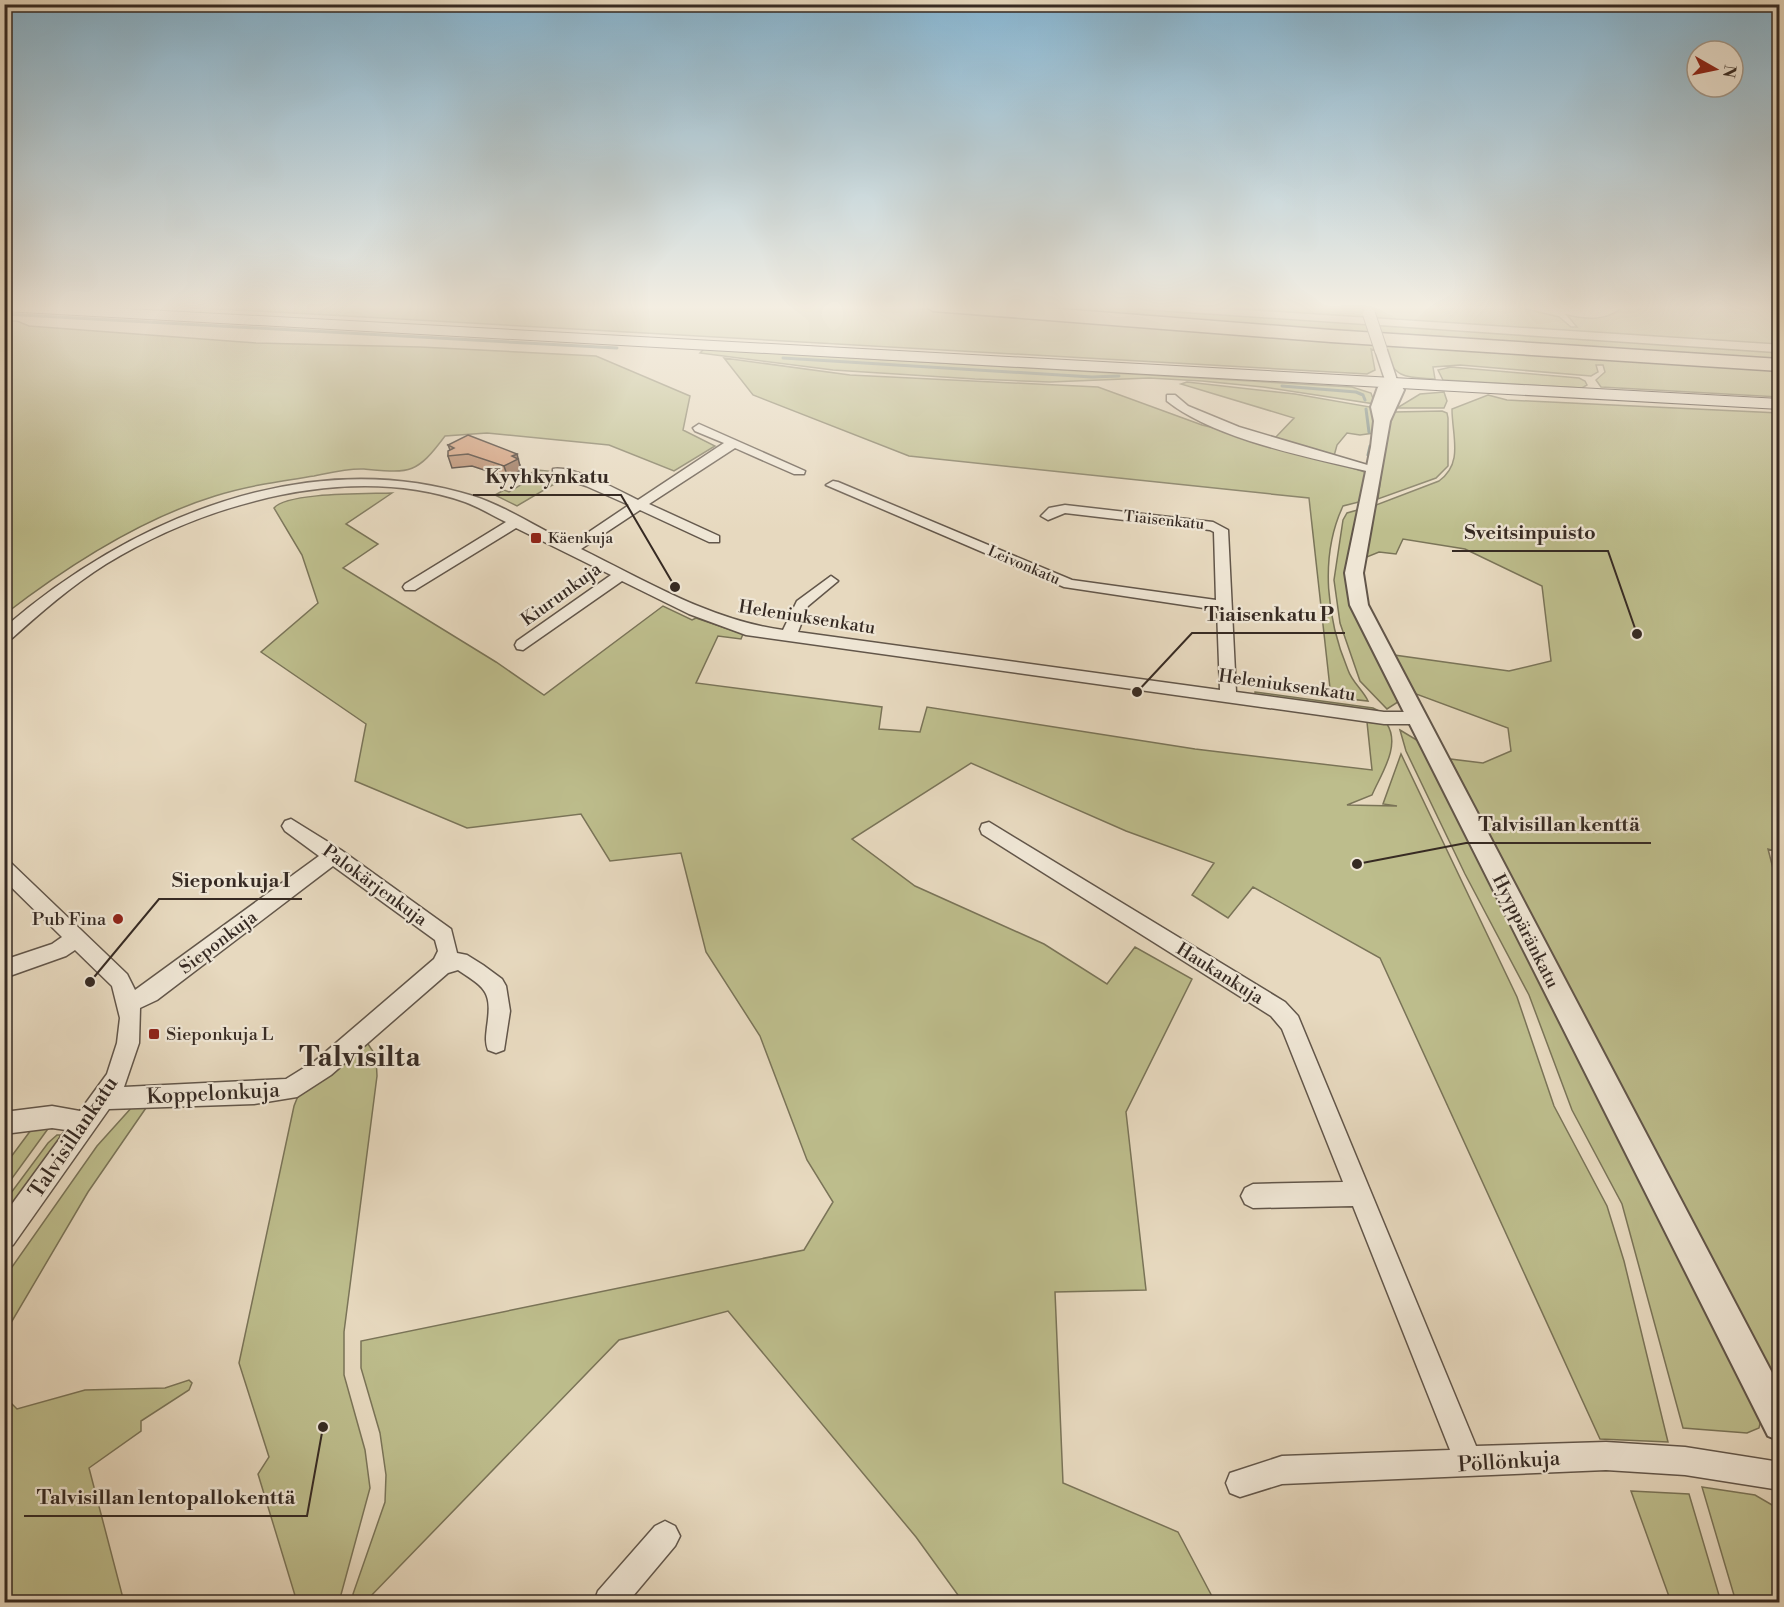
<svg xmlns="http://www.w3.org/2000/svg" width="1784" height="1607" viewBox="0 0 1784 1607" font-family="'Libre Bodoni',serif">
<rect width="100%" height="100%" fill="#e7d9bf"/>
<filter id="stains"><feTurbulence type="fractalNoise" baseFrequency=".00333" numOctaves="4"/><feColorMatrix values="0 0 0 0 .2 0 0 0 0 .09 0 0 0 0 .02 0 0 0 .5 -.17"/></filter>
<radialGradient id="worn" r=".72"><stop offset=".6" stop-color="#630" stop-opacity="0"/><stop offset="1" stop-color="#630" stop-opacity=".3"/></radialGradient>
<path fill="#bdbd8c" stroke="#7a7458" stroke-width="1.5" d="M151,305H869L1779,370V397L1601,387L1596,380L1605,372L1603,365H1596L1598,372L1591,376L1460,365L1433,367L1435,379C1424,378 1411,379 1401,374C1389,368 1385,351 1371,349L1375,370L1367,374Z
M971,305H1074L1779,353V362Z
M1182,305H1362L1365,315H1374L1371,305H1509L1559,317L1571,327H1577L1567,315C1589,320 1609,321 1625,305H1779V344Z
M5,321H17L29,326L256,343L420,347L596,356L690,396L683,430L715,446L674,471L609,445L487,433L445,436C416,475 410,473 364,469C348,468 329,473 314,476C282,481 246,486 215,496C141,519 66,567 5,614Z
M704,349L1352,387L1371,393L1375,404L1263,387L1202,381L1149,378L1050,382L975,379L833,370L700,353Z
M724,358L850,375L1098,387L1202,425L1271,442L1368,473L1363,501L1343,506C1319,557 1327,620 1348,670C1352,682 1363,690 1368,701L1331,697L1309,498L909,456L753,395Z
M1451,367L1579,378L1585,381L1587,385L1582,388L1443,380L1438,370Z
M1187,382L1295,394L1376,408L1374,433L1360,435L1347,433L1337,445L1334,456L1273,440L1294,418L1181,384Z
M1444,392L1447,401L1444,408H1397L1420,394Z
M1488,395L1507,400L1779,413V852L1768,849L1776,880L1780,882L1779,1392L1450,759L1483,763L1511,751L1508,728L1416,694L1394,655L1509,671L1551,661L1542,586L1465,549L1403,539L1396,554L1379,552L1367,557L1363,554L1376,505L1439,481C1464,463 1452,436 1452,409Z
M1442,411L1447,413L1448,418V466L1436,478L1378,499L1387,427L1394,412Z
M537,470L548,471L543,476L548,481L566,477L517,506L495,495L504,490L509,492L536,476L531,473Z
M392,493L346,524L378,544L343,568L496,662L544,695L663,606L692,620L696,618L743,634L741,639L718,636L696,683L882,707L879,729L920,732L927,707L1195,749L1372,770L1367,722L1387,724C1401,746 1381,774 1372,795L1347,805L1397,806L1383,804L1401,754L1517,997L1554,1106L1607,1206L1624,1261L1668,1442L1600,1439L1380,958L1253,887L1228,918L1192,895L1214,863L1126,831L971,763L852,839L915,886L1044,944L1107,984L1135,947L1192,979L1126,1112L1146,1290L1055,1292L1063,1483L1178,1532L1215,1602H963L916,1537L728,1311L619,1340L365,1602H354L353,1594L385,1502L386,1475L380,1433L361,1368V1341L804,1250L833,1202L807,1160L760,1036L706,952L681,853L610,861L581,814L467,828L355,781L366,724L261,652L318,603L302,555L274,508C287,492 369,494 392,493Z
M1361,509L1347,572L1401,700L1387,709L1360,681L1340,623L1334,580L1343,520L1347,513Z
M1255,692L1373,708L1379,711L1255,695Z
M1400,730L1420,742L1761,1420L1759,1428L1747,1433L1683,1428L1622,1204L1572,1110L1529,995L1465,874L1406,751Z
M366,1041L376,1056L377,1076L344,1332V1375L365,1450L370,1488L339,1602H297L258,1474L269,1457L239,1363L294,1106L298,1096Z
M148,1105L88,1192L5,1333V1277L97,1146L133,1106Z
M50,1126L5,1188V1165L31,1130Z
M57,1135H60L59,1141L5,1220V1201L48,1143Z
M189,1380L192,1383L189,1390L141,1421V1431L89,1468L124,1602H5V1397L17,1409L85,1390L165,1388Z
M1702,1487L1755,1495L1779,1509V1602H1736Z
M1631,1491L1689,1494L1721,1602H1671Z"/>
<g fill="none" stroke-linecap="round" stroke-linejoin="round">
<path stroke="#708078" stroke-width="3" d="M4,314L617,348
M783,358L1092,377L1119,376
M1282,386L1356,392L1363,395L1365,400
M1366,409L1369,432
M1368,455L1370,446"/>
<g stroke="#62564a" stroke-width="3">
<path id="minor" d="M1377,348L1387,350L1398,383L1396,385L1386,383L1375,350Z
M1167,395H1175L1188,406L1239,427L1381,469L1375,473C1313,458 1216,440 1167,401Z
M699,424L805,471L804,474H794L735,448L649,504L719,536V542H709L640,510L581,549C646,581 710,620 783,630L797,601L831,576L838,581L808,606L798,632L1220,690L1217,610L1064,587L826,485L833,481L838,482L1072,580L1216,600L1214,532L1210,530L1065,513L1048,520L1041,516L1049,508L1065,505L1213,522L1228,530L1236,692L1384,712H1418L1426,718L1418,724H1384L746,635L689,614L622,581L523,650L517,649L515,645L517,641L611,575L516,528L415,590H405L403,587L405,584L506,522C493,516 479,507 465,502C350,462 206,503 106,564C71,586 40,613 9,641L4,642V628C129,519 307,444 473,496C505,506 540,529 571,544L629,505L586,486L553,475V469C572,465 620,491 638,500L724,443L695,431L693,428Z
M291,819L341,850L451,929L457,953L467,955L483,965L502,979L506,986L510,1011L504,1050L496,1053L488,1050C485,1042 486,1036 487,1027C492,992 487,989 458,970L448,973L331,1075L297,1097L254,1104L109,1109L13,1245L4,1248V1215L66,1130L52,1128L4,1134V1112L52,1106L80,1111L107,1074L117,1043L120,1018L112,986L75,950L66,956L4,978V960L52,944L62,937L4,880V861L11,863L127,974L135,990L319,856L285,831L282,826L285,821ZM333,866L435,940L438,951L434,959L315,1061L286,1079L124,1087L139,1043L140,1008L157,1000Z
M989,822L1285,1002L1298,1016L1476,1446L1606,1442L1685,1447L1780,1462V1490L1685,1475L1606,1470L1282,1484L1240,1497L1230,1493L1226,1483L1230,1473L1282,1456L1450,1450L1353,1206L1253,1208L1245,1204L1241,1196L1245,1188L1253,1184L1343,1182L1282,1029L1271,1016L982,834L980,829L982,824Z
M665,1521L675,1526L680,1536L675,1546L628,1602H594L598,1591L655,1526Z"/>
</g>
<g stroke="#62564a" stroke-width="4">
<path id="tertiary" d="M1392,379L1397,380L1404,390L1390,421L1363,573L1368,605L1780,1388V1441L1768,1436L1350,605L1345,573L1371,447L1374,421L1371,407L1378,387Z"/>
</g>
<g stroke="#362a23" stroke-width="2">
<path id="secondary" d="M4,305H55L1780,399V409L4,311Z"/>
</g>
<g stroke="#362a23" stroke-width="3">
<path id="motorway" d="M924,305H1011L1331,330L1780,359V371L1331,342L933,311Z"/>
</g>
<use href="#minor" fill="#efe6d5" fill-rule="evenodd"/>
<use href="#tertiary" fill="#efe6d5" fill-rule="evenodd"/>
<use href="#secondary" fill="#efe6d5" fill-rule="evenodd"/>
<use href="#motorway" fill="#e7d9bf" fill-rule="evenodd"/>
<g stroke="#62564a" stroke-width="14" stroke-linecap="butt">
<path id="minor-bridge" d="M1369,314L1381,350"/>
</g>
<use href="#minor-bridge" stroke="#efe6d5" stroke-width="12"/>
</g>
<path fill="#ba8a6c" stroke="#362a23" stroke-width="1.5" d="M448,445L520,465L521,470L508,478L472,466L452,468L448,456L450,450Z"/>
<path fill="#977058" stroke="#362a23" stroke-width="1.5" d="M517,454L521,470L508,478L504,466L512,456Z"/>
<path fill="#d8a07e" stroke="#362a23" stroke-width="1.5" d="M468,435L517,454L512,456L518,459L504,466L468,454L448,456V451L454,448L448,445Z"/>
<linearGradient id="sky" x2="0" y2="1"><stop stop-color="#87b6d2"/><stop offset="0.58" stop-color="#f4eee2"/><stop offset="1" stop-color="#f4eee2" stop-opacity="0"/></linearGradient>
<rect width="1784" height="530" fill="url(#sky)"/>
<g fill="#8f2418" stroke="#efe6d5" stroke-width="2">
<rect x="530" y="532" width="12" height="12" rx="3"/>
<circle cx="118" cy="919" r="6"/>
<rect x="148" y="1028" width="12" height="12" rx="3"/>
</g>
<g text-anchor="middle" stroke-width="4.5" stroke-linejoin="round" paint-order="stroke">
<g font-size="15" fill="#362a23" stroke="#efe6d5">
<text transform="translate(1164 520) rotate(6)" y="5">Tiaisenkatu</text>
<text transform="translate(1024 565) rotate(23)" y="5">Leivonkatu</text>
</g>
<g font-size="15" fill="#362a23" stroke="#efe6d5" text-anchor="start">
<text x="548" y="543">Käenkuja</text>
</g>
<g font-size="18" fill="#362a23" stroke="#efe6d5">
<text transform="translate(561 594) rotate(-36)" y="6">Kiurunkuja</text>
<text transform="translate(807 617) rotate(9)" y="6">Heleniuksenkatu</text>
<text transform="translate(1287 685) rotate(8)" y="6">Heleniuksenkatu</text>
<text transform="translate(375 885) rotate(36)" y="6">Palokärjenkuja</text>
<text transform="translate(1526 931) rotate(63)" y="6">Hyyppäränkatu</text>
<text transform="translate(218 942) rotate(-37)" y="6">Sieponkuja</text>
<text transform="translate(1220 973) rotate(32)" y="6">Haukankuja</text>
</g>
<g font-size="18" fill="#362a23" stroke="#efe6d5" text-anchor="end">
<text x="106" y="925">Pub Fina</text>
<text x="166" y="1040" text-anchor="start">Sieponkuja L</text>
</g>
<g font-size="21" fill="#362a23" stroke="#efe6d5">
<text transform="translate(213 1093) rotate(-3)" y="7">Koppelonkuja</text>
<text transform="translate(73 1137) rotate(-56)" y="7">Talvisillankatu</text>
<text transform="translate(1509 1461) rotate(-4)" y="7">Pöllönkuja</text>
</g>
<g font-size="28" font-weight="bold" fill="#362a23" stroke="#efe6d5">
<text x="360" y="1066">Talvisilta</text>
</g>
</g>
<path fill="none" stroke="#362a23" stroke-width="2" d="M675 587L621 495H473M1637 634L1608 551H1452M1137 692L1192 633H1345M1357 864L1466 843H1651M90 982L159 899H302M323 1427L307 1516H24"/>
<g fill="#362a23" stroke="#efe6d5" stroke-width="2">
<circle cx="675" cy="587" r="6"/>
<circle cx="1637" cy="634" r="6"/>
<circle cx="1137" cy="692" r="6"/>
<circle cx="1357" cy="864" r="6"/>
<circle cx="90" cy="982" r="6"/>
<circle cx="323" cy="1427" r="6"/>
</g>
<g font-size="20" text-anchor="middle" font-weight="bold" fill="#362a23" stroke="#efe6d5" stroke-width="4.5" stroke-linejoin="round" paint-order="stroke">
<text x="547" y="483">Kyyhkynkatu</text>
<text x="1530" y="539">Sveitsinpuisto</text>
<text x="1269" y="621">Tiaisenkatu P</text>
<text x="1559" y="831">Talvisillan kenttä</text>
<text x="231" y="887">Sieponkuja I</text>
<text x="166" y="1504">Talvisillan lentopallokenttä</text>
</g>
<rect width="1784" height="1607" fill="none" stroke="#e7d9bf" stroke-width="24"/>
<rect x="6" y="6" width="1772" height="1595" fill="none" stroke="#362a23" stroke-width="3"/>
<rect x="12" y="12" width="1760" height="1583" fill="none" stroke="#362a23" stroke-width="1.5"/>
<g transform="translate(1715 69) rotate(99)"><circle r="28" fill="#efe6d5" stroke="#a59b8e" stroke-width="1.5"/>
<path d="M0-4.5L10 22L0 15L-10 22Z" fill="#8f2418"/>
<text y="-9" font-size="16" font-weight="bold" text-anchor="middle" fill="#362a23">N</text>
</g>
<rect width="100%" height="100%" filter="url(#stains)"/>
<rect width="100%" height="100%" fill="url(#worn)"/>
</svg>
